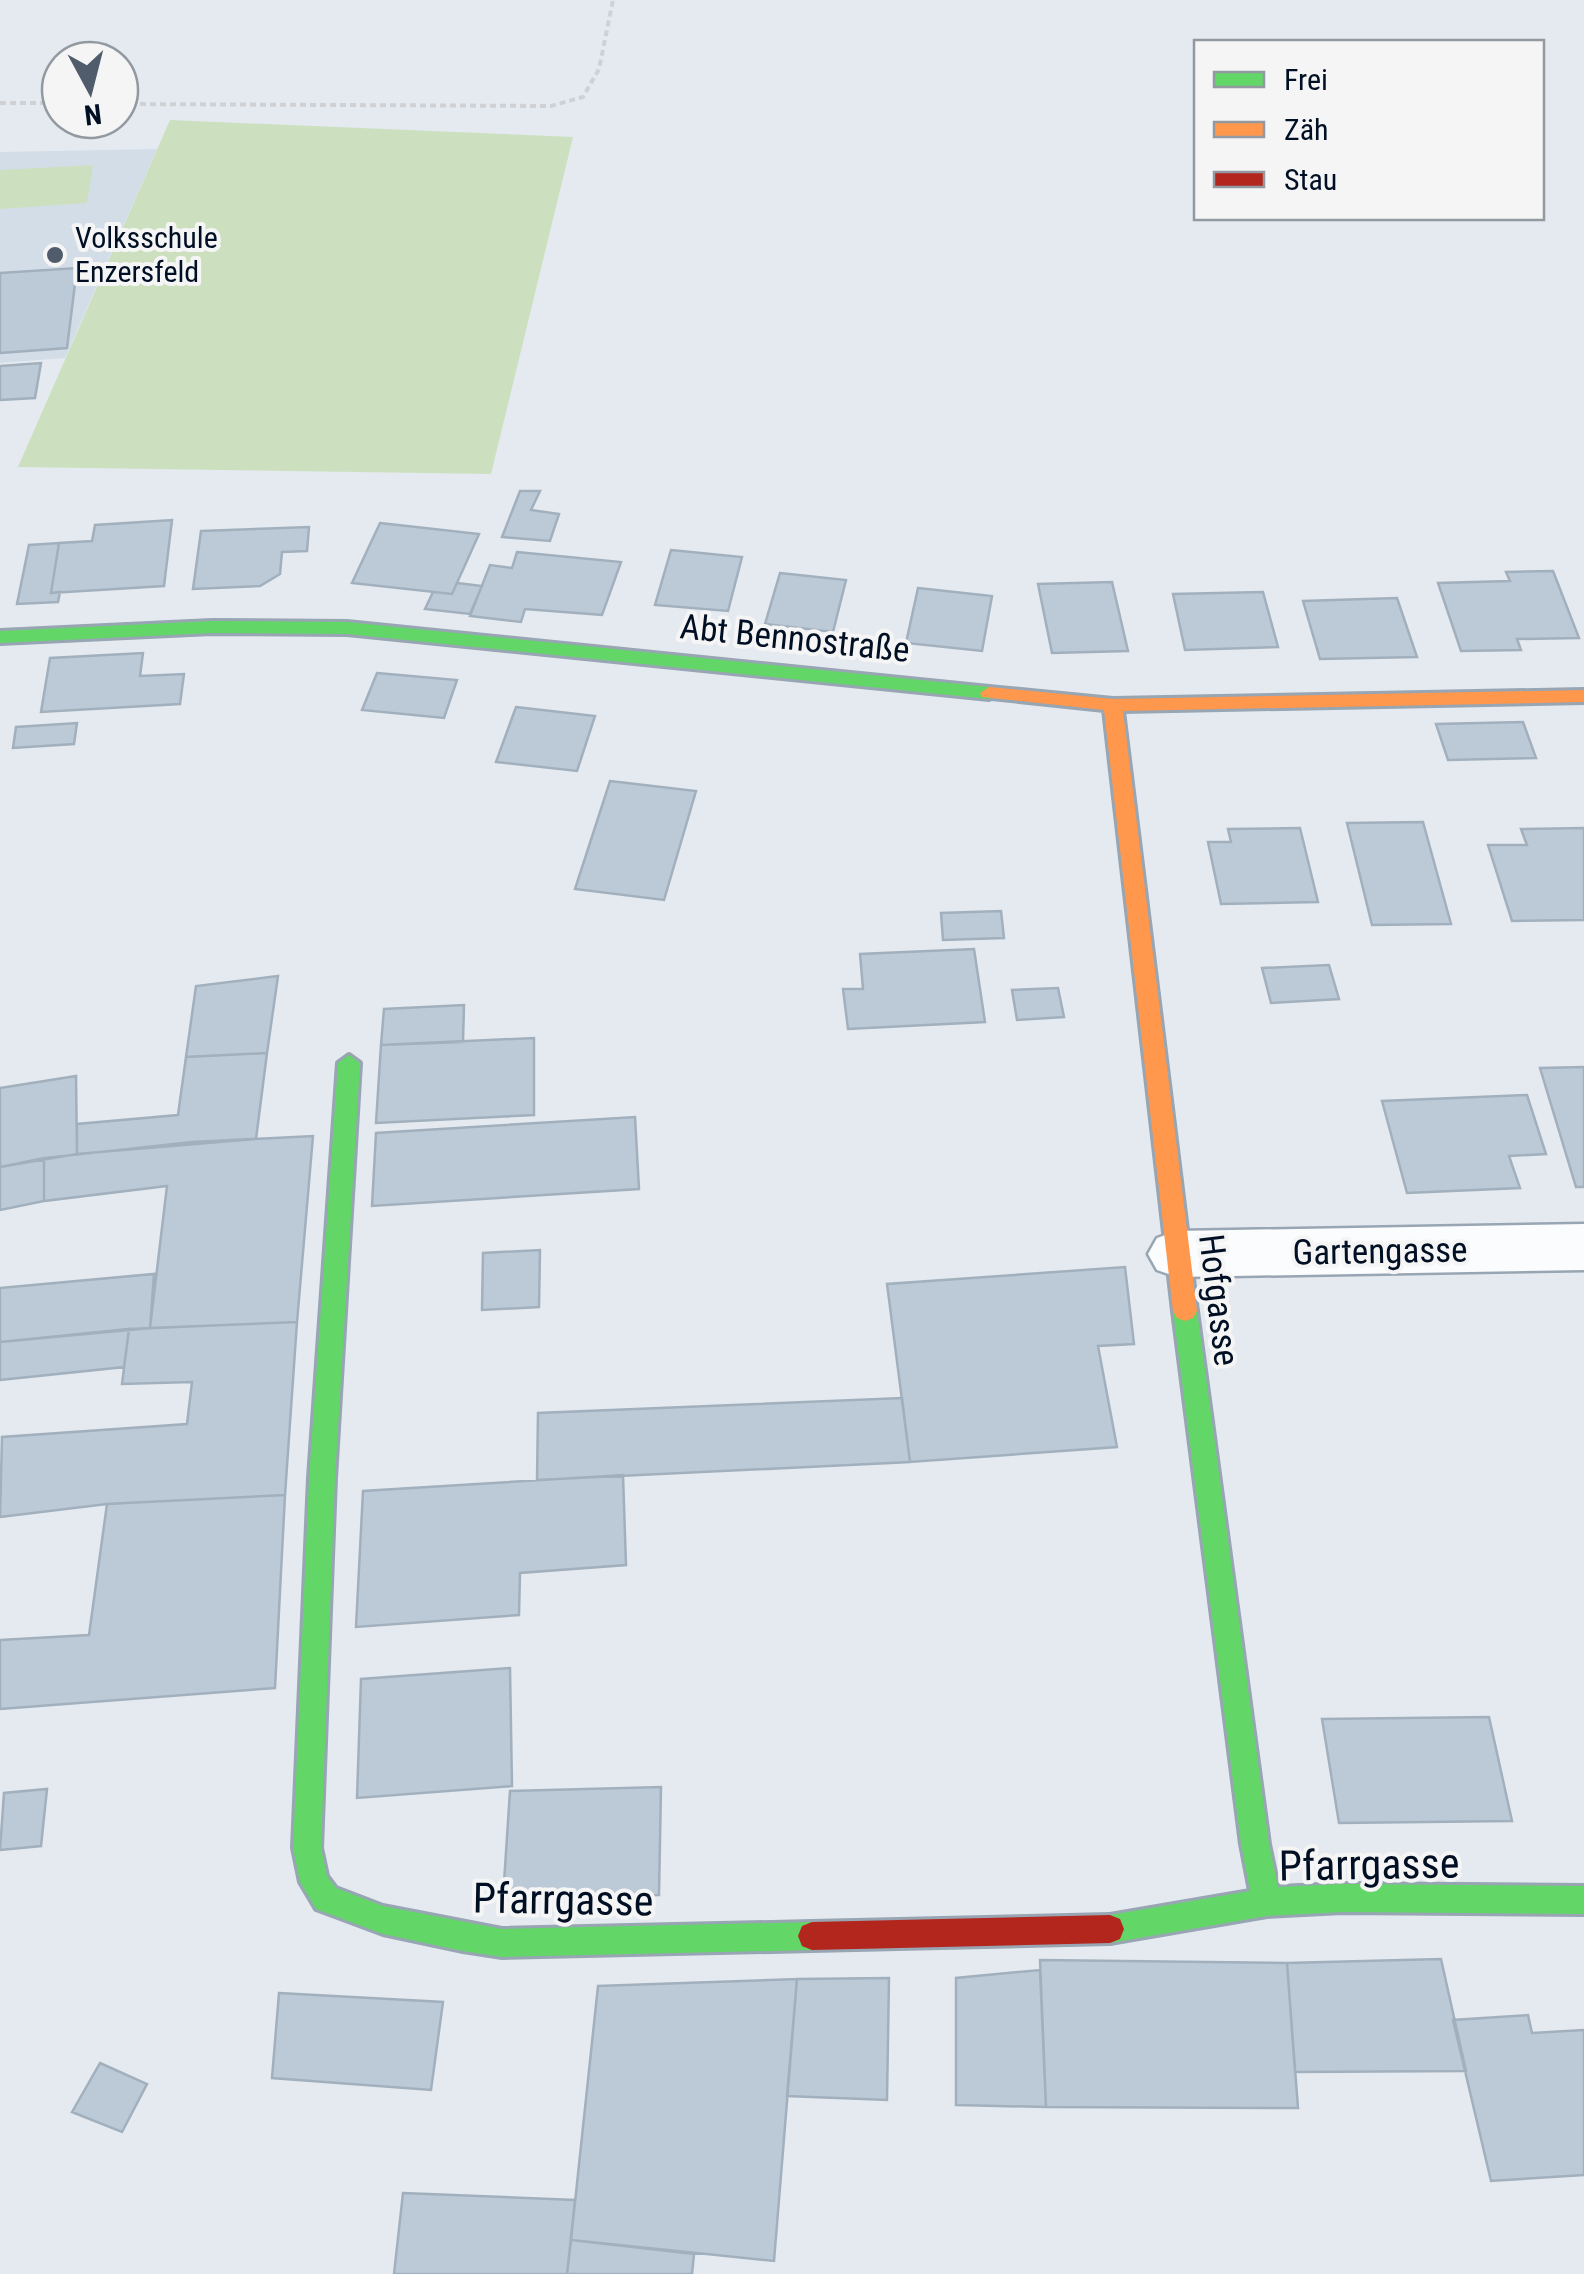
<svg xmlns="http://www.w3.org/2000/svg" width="1584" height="2274" viewBox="0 0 1584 2274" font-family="'Roboto Condensed',sans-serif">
<rect width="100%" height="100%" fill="#e4eaf0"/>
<path fill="#d3dde8" d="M157,149L65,358L0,363V152Z"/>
<path fill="#cce0c0" d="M170,120L573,137L491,474L18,467Z
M93,165L87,203L0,209V170Z"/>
<path fill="#bccad8" stroke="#a2b0bd" stroke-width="2.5" d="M77,268L67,348L0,353V273Z
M41,363L35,398L0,400V366Z
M520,491H540L531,510L559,514L550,541L502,537Z
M172,520L164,586L51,593L59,543L92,541L95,525Z
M380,523L479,534L452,594L352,583Z
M309,527L307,551L282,552L280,574L260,586L193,589L201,531Z
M59,543L51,593L60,592L58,602L17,604L29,545Z
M671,550L742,557L728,611L655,605Z
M517,552L621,562L602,615L525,609L521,622L470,616L490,565L512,568Z
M1553,571L1579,638L1517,639L1521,650L1461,651L1438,583L1510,581L1506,572Z
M780,573L846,580L833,632L765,624Z
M1112,582L1128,651L1052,653L1038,584Z
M457,583L482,586L470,614L425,609L433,592L452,594Z
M918,588L992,596L982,651L906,643Z
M1263,592L1278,647L1185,650L1173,594Z
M1397,598L1417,657L1320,659L1303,601Z
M143,653L140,676L184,674L180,704L41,712L50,658Z
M377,673L457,680L444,718L362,710Z
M516,707L595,716L577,771L496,762Z
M1523,722L1536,758L1448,760L1436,724Z
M77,723L74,744L13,748L16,727Z
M610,781L696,791L664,900L575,889Z
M1423,822L1451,924L1372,925L1347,823Z
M1300,828L1318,902L1221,904L1208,842H1231L1228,829Z
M1584,828V920L1512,921L1488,845H1527L1521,829Z
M1001,911L1004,938L943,940L941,913Z
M974,949L985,1022L848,1029L843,989H863L860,954Z
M1329,965L1339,999L1271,1003L1262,968Z
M278,976L267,1053L186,1057L196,986Z
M1058,988L1064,1017L1017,1020L1012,990Z
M464,1005L463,1042L381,1045L384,1009Z
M534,1038V1115L376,1123L381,1045Z
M267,1053L256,1139L77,1154V1124L178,1115L186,1057Z
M1584,1067V1187H1576L1540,1068Z
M76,1076L77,1154L0,1167V1088Z
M1527,1095L1546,1154L1509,1156L1520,1188L1407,1193L1382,1101Z
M635,1117L639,1189L372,1206L376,1133Z
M313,1136L297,1322L150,1328L167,1186L44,1201V1158L192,1142Z
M44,1158V1201L0,1210V1167Z
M540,1250L539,1307L482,1310L483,1253Z
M1125,1267L1134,1344L1098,1346L1117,1447L910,1462L887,1284Z
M154,1274L150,1328L0,1342V1288Z
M297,1322L285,1495L107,1504L0,1517L2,1437L187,1424L192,1382L122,1384L129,1329Z
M129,1329L124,1367L0,1380V1342Z
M902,1398L910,1462L537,1480L538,1413Z
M623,1475L626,1565L520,1573L519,1615L356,1627L363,1491Z
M285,1495L275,1688L0,1709V1640L89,1635L107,1504Z
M510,1668L512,1786L357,1798L361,1679Z
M1489,1717L1512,1821L1339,1823L1322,1719Z
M661,1787L659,1895L503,1898L510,1791Z
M47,1789L41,1846L0,1850L4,1793Z
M1441,1959L1466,2071L1295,2072L1287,1963Z
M1040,1960L1287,1963L1298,2108L1046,2107Z
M1040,1970L1046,2107L956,2105V1978Z
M889,1978L887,2100L787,2096L797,1979Z
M797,1979L774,2261L571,2240L598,1986Z
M279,1993L443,2002L431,2090L272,2078Z
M1528,2015L1532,2033L1584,2030V2175L1491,2181L1453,2020Z
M100,2063L147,2084L122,2132L72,2112Z
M403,2193L575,2200L567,2274H394Z
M571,2240L694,2254L692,2274H567Z"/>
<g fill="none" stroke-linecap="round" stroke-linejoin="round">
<g stroke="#98a5b3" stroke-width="5">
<path id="street" d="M1584,1224V1270L1177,1277L1157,1270L1148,1254L1157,1238L1177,1231Z"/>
</g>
<g stroke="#98a5b3" stroke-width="6">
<path id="fast" d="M212,621L347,622L989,687L998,693L989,699L347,634L212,633L0,643V631Z
M349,1055L360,1063L335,1478L321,1848L327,1876L336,1888L383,1906L502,1929L812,1922L822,1926L826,1936L822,1946L812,1950L502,1957L463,1951L383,1934L316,1909L300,1882L293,1848L309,1478L338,1063Z
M1185,1301L1193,1304L1197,1311L1269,1844L1278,1887L1343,1884L1584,1886V1914L1343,1912L1267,1916L1110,1943L1100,1939L1096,1929L1100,1919L1110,1915L1250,1891L1241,1844L1173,1311L1177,1304Z"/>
</g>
<g stroke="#98a5b3" stroke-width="6">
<path id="slow" d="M989,687L1113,699L1584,690V702L1123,711L1197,1311L1193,1318L1185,1321L1177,1318L1173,1311L1104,710L982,697L980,693Z"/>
</g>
<g stroke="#98a5b3" stroke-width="6">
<path id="jam" d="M1110,1915L1120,1919L1124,1929L1120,1939L1110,1943L812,1950L802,1946L798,1936L802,1926L812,1922Z"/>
</g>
<path stroke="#cfd1d4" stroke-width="4" stroke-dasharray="6 4" stroke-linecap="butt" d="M0,103H60
M120,104L551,106L583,97L599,69L613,0"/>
<use href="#street" fill="#fbfcfd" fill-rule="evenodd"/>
<use href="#fast" fill="#63d668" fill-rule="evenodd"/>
<use href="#slow" fill="#ff974d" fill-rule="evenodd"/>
<use href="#jam" fill="#b3261e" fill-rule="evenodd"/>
</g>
<circle fill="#505c6b" stroke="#f5f5f5" stroke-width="4" cx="55" cy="255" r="10"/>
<g text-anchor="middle" stroke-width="8" stroke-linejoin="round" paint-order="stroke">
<g font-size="30" fill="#000f24" stroke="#f5f5f5" text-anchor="start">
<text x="75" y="248">Volksschule<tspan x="75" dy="34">Enzersfeld</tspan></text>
</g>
<g font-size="35" fill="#000f24" stroke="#f5f5f5">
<text transform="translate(795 638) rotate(6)" y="12">Abt Bennostraße</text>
<text transform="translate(1380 1251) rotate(-1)" y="12">Gartengasse</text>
<text transform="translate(1219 1300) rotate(83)" y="12">Hofgasse</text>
</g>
<g font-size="42" fill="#000f24" stroke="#f5f5f5">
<text transform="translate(1369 1864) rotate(-1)" y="15">Pfarrgasse</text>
<text transform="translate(563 1899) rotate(1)" y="15">Pfarrgasse</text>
</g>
</g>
<rect x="1194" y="40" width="350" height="180" fill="#f5f5f5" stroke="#9399a1" stroke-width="2.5"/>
<rect x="1214" y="72" width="50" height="15" fill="#63d668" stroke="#9399a1" stroke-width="2.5"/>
<text x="1284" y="90" font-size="30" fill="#000f24">Frei</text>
<rect x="1214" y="122" width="50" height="15" fill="#ff974d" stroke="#9399a1" stroke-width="2.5"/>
<text x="1284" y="140" font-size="30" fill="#000f24">Zäh</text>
<rect x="1214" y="172" width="50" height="15" fill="#b3261e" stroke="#9399a1" stroke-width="2.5"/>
<text x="1284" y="190" font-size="30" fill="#000f24">Stau</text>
<g transform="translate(90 90) rotate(173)"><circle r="48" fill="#f5f5f5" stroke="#9399a1" stroke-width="2.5"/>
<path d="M0-8L18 38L0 25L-18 38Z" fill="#505c6b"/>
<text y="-15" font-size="28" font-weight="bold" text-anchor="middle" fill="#000f24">N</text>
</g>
</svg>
